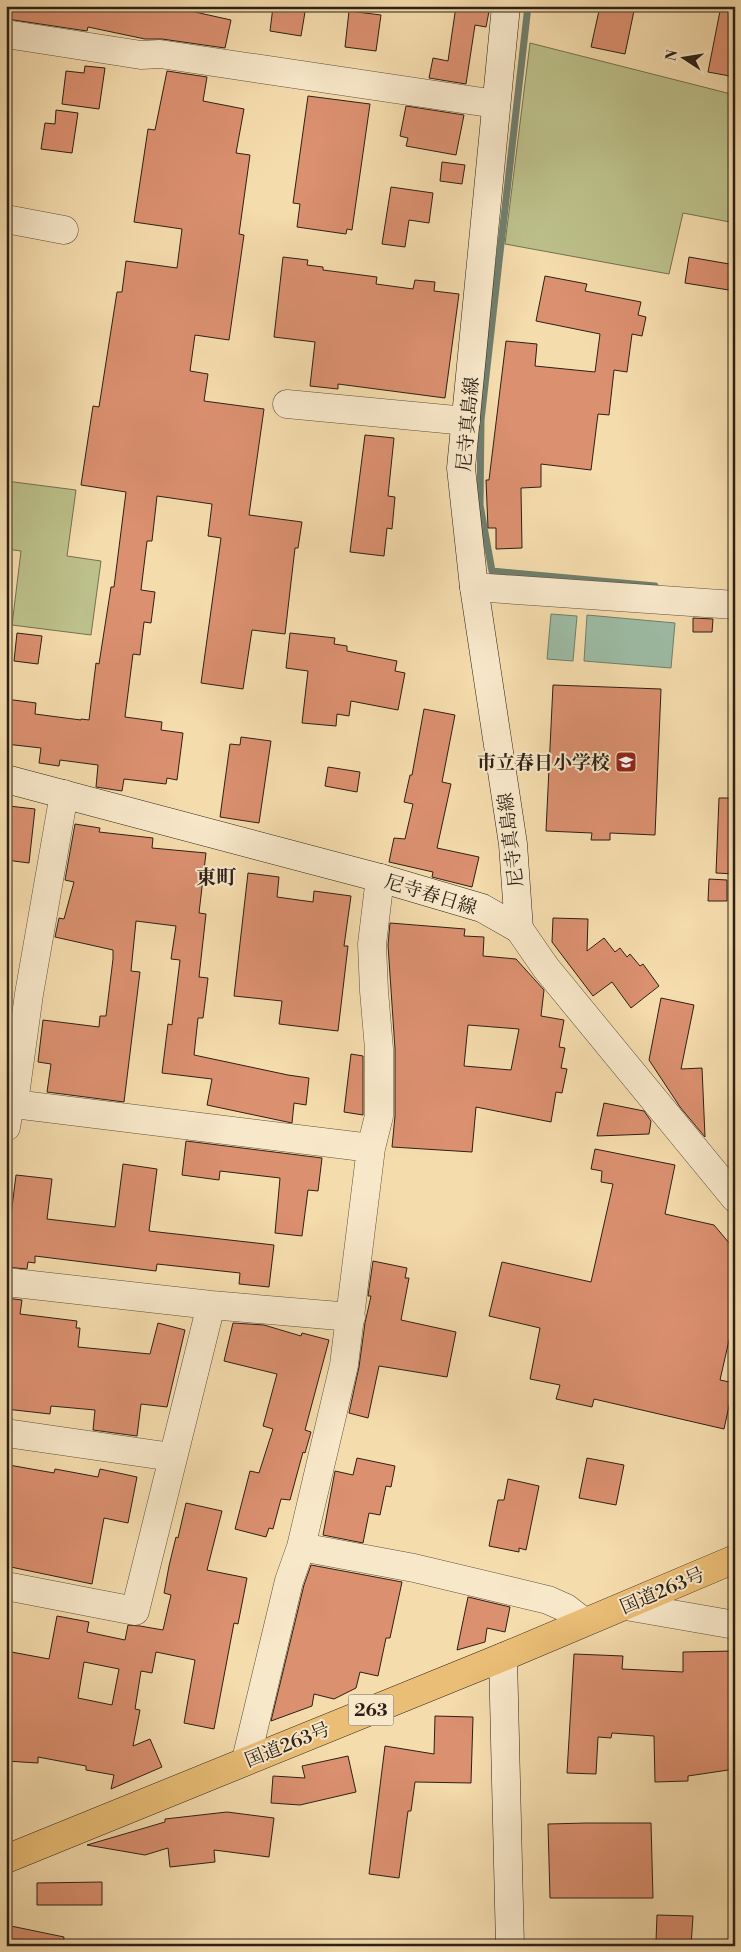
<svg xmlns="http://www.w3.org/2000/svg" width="741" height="1952" viewBox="0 0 741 1952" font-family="'Libre Bodoni','Noto Serif JP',serif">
<rect width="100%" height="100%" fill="#f5dcad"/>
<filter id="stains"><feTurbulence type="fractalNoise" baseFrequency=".004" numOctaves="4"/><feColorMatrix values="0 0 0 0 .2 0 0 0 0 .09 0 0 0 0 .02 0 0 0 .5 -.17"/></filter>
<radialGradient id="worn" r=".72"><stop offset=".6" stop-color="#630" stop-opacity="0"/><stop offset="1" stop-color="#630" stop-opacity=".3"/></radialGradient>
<path fill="#bcc08a" stroke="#747050" d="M530,43L735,95V223L683,213L669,274L505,244Z
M6,481L76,490L67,556L101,561L91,635L12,625L21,551L6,549Z"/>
<path fill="#9dbca6" stroke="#707e6c" d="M551,614L577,616L573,661L547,659Z
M587,615L675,623L671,668L584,661Z"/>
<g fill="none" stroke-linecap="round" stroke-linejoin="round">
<path stroke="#707e6c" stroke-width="7" d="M528,6L481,420L480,505L492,571L655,586"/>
</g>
<path fill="#db9070" stroke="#2c2016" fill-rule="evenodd" d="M6,6H168L231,20L225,48L162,39H145L88,27L87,31L7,19Z
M456,6H490L486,27L475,25L466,84L429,78L433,58L448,61Z
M600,6H635L625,54L591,47Z
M721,6H735V77L708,72Z
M273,7L305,12L301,36L270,31Z
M349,11L381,15L376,51L345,47Z
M85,66L105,68L99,109L62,104L66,71L84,73Z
M167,71L207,77L203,101L244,109L236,153L250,155L239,234L244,235L229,340L195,335L190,371L208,374L204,401L264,409L249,515L302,522L298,548H295L285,634L252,630L243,689L201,683L221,538L208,536L212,504L157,496L152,541H147L141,590L155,592L151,623L144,622L140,655L133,654L125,717L162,722L161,730L183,733L177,780L167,778L166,784L124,779L122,791L96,787L98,765L60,760L59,766L39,763L41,748L6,744V699L36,703L35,714L81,720V719L89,720L96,663L99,664L111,587H114L126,492L81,485L93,406L99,407L117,292H122L126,261L177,268L182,229L134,222L148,129L155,130Z
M308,96L370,104L352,230L347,229L346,234L297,227L300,204L293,203Z
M406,106L464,115L456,155L406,146L408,138L400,136Z
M56,110L78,113L72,153L41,149L45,123L55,124Z
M442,162L465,165L462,184L440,181Z
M391,187L433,193L429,223L409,220L405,247L382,244Z
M283,257L308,260L307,265L323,267V270L377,277L376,284L413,289L415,280L435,282L434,291L459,294L445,398L338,384V389L310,386L315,342L274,337Z
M689,257L735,265V291L685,283Z
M545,276L587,284L585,291L641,302L638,315L646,317L642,336L632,334L627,372L614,370L609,415L598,414L591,470L541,464V487L521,488L522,548L496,549V528H488L486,480H489L506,341L537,344L535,366L595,372L600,334L536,321Z
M365,435L394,438L388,496L395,497L392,529L387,528L384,556L350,552Z
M693,618L713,619L712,632H693Z
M17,633L42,636L38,664L14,661Z
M290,633L335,638L334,644L347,646V651L397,661L395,671L405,673L398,710L351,701L349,716L337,714L336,726L302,723L308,671L286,668Z
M553,685L661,689L655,835L610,833V840H591L592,833L546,831Z
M424,709L455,715L442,782L451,784L437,848L479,857L472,887L432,877L433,872L389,862L394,838L405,839L413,804L404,802L410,775H412Z
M241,737L271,741L259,823L220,817L230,744L240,745Z
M328,767L360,772L357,792L325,786Z
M719,798H735V874L716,873Z
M9,806L35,809L29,863L6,860V815H8Z
M75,824L100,828L99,832L153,838L152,848L206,853L199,913L206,914L199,977L208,978L203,1018H198L194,1055L288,1075L309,1078L306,1105L294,1103L292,1123L207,1105L212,1079L162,1073L168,1024L172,1025L180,960L171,959L176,926L136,921L131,971L140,972L124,1102L47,1092L51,1064L38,1062L43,1020L99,1027L100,1016H106L113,959V950L55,937L59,918L64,919L74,882L65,880Z
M248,873L279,877L277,897L313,902L314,891L351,896L344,946H348L338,1031L279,1024L282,1001L234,996Z
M709,879L727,880V901H708Z
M553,918L588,919L587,951L604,938L615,952L620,948L627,957L630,954L640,966L643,964L659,986L631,1008L612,982L593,996L552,942Z
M390,923L465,929L464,936L484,937L483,956L516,959L544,990L541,1016L564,1020L559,1047L565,1048L561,1068L567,1069L562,1093L556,1092L551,1122L476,1107L472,1152L392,1147L395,1116V1049L388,945ZM468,1025L519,1029L511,1070L464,1066Z
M661,998L694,1005L681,1069L702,1068L705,1137L680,1107L649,1060Z
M351,1054L363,1056V1115L344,1112Z
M604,1103L644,1111L651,1121L649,1134L597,1136Z
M186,1141L322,1158L318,1191L308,1190L302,1236L275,1233L280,1178L220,1171L219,1180L182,1175Z
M595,1149L675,1165L665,1214L714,1225L735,1250V1314L720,1380L734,1383L724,1429L594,1399L592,1407L556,1399L560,1385L530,1379L540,1328L489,1316L502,1262L591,1282L613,1184L601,1182L602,1171L591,1169Z
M123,1164L157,1169L149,1231L274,1245L269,1287L239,1284L240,1273L157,1264L156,1271L35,1256V1263L28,1262L27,1269L6,1267V1231H9L16,1175L52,1179L47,1219L115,1227Z
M373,1261L407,1268L405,1278H409L401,1320L456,1332L447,1377L379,1366L368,1418L349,1413L359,1367L365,1323L371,1296H368Z
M6,1298L22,1300L20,1314L77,1321L76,1328H80L78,1347L150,1354L158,1323L185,1330L167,1407L141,1404L137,1436L93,1430L95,1410L51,1406L50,1414L6,1409Z
M233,1323L264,1325L301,1336L302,1333L329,1340L305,1430L311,1432L305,1453L303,1452L290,1500L281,1499L273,1529L269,1528L266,1537L235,1529L250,1471L259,1473L273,1429L263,1426L277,1374L224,1361Z
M357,1458L395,1466L391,1487L386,1486L380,1515L369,1513L363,1543L323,1535L335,1471L353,1475Z
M587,1458L624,1465L616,1505L579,1498Z
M9,1465L54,1473L55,1469L98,1477L100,1469L137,1477L128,1523L104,1518L92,1584L6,1566V1529L11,1505L6,1504V1480Z
M508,1479L539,1486L526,1550L519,1548V1552L489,1546L498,1500H504Z
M186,1503L222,1511L207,1570L247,1578L238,1624L234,1623L214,1729L184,1723L195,1660L156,1652L152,1673L141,1671L135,1709L140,1710L133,1746L150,1739L162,1767L111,1789L114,1775L86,1770V1766L38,1757V1763L6,1761V1651L49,1659L57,1616L89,1622L87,1632L125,1640L128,1625L140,1626L163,1630L171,1595L164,1593L169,1566L176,1537L178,1538ZM84,1662L119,1669L112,1705L78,1698Z
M311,1565L402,1582L390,1638H386L378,1676L360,1672L356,1688L334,1699L314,1694L312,1706L271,1721L304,1585Z
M468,1597L510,1607L505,1632L487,1628L485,1642L457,1650Z
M735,1651V1769L688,1776V1781L655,1782L654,1736L612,1733L611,1738L598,1737L596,1774L567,1773L574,1654L623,1656L622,1669L683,1672V1652Z
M435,1716L473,1717L471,1783L415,1782L411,1811H408L399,1878L369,1874L385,1746L434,1754Z
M348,1756L356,1792L300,1805L271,1803L273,1776L305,1778L302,1766Z
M227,1812L274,1818L269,1857L214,1850L215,1862L170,1867L168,1848L145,1855L87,1845L165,1822V1819Z
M587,1823H651L653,1898H550L548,1824Z
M102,1882V1905H37V1883Z
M657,1915L693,1916L691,1946H661V1941H656Z
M6,1925L64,1937L63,1946H6Z"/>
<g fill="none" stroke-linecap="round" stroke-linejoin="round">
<g stroke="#5e4f3c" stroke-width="29">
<path id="street" d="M6,34L141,55L160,54L496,104
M6,219L64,230
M287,404L466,421
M474,587L735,605
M519,929L546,968L735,1198
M6,1103L371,1148
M6,1127L10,1104L16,1088L29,994L64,794
M6,1282L211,1305L351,1317
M6,1433L172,1457
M301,1547L414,1568L548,1600L566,1608L584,1622
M6,1586L135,1611L211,1305
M626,1606L735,1625
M246,1760L289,1581L301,1547L344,1365L371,1148L379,1116V1049L374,991L372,944L380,878"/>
</g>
<g stroke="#2c2016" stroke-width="29">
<path id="secondary" d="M506,6L461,468L474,587L513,844L519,929
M6,779L380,878L482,908L519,929
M503,1657L510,1946"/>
</g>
<g stroke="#2c2016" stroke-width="29">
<path id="highway" d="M6,1859L503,1657L735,1559"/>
</g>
<use href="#street" stroke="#f8e8ca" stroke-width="28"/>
<use href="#secondary" stroke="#f8e8ca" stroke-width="28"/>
<use href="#highway" stroke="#eabe76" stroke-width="28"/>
</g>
<defs>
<g id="school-square" transform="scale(1.125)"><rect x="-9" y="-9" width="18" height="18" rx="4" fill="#8f2418" stroke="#f8e8ca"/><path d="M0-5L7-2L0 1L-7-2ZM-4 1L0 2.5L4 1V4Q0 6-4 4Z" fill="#fff"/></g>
</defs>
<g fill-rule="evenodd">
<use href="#school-square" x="626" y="762"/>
</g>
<g text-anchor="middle" stroke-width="4" stroke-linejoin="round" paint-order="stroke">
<rect fill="#f8e8ca" stroke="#695c4c" stroke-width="1" x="348.5" y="1694.5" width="45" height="31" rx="4"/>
<g font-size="18" font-weight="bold" fill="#2c2016">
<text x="371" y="1716">263</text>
</g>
<g font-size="19" fill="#2c2016" stroke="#f8e8ca">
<text transform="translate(467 424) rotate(-85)" y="7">尼寺真島線</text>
<text transform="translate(510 840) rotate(-97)" y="7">尼寺真島線</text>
<text transform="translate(431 894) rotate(17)" y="7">尼寺春日線</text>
<text transform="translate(662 1590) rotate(-23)" y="7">国道263号</text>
<text transform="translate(287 1744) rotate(-22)" y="7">国道263号</text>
</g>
<g font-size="19" font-weight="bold" fill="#2c2016" stroke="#f8e8ca" text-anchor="end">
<text x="610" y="769">市立春日小学校</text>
</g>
<g font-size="20" font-weight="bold" fill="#2c2016" stroke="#f8e8ca">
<text x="216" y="884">東町</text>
</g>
</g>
<rect width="741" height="1952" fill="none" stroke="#f5dcad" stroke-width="25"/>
<rect x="8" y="8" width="726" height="1937" fill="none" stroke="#2c2016" stroke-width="2.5"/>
<rect x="12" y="12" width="716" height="1927" fill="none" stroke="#2c2016"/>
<g transform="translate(684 58) rotate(282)" stroke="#f8e8ca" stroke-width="4" paint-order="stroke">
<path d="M0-4L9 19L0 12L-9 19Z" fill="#2c2016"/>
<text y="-8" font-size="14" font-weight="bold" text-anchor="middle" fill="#2c2016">N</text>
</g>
<rect width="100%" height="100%" filter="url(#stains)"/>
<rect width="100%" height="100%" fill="url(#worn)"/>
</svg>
